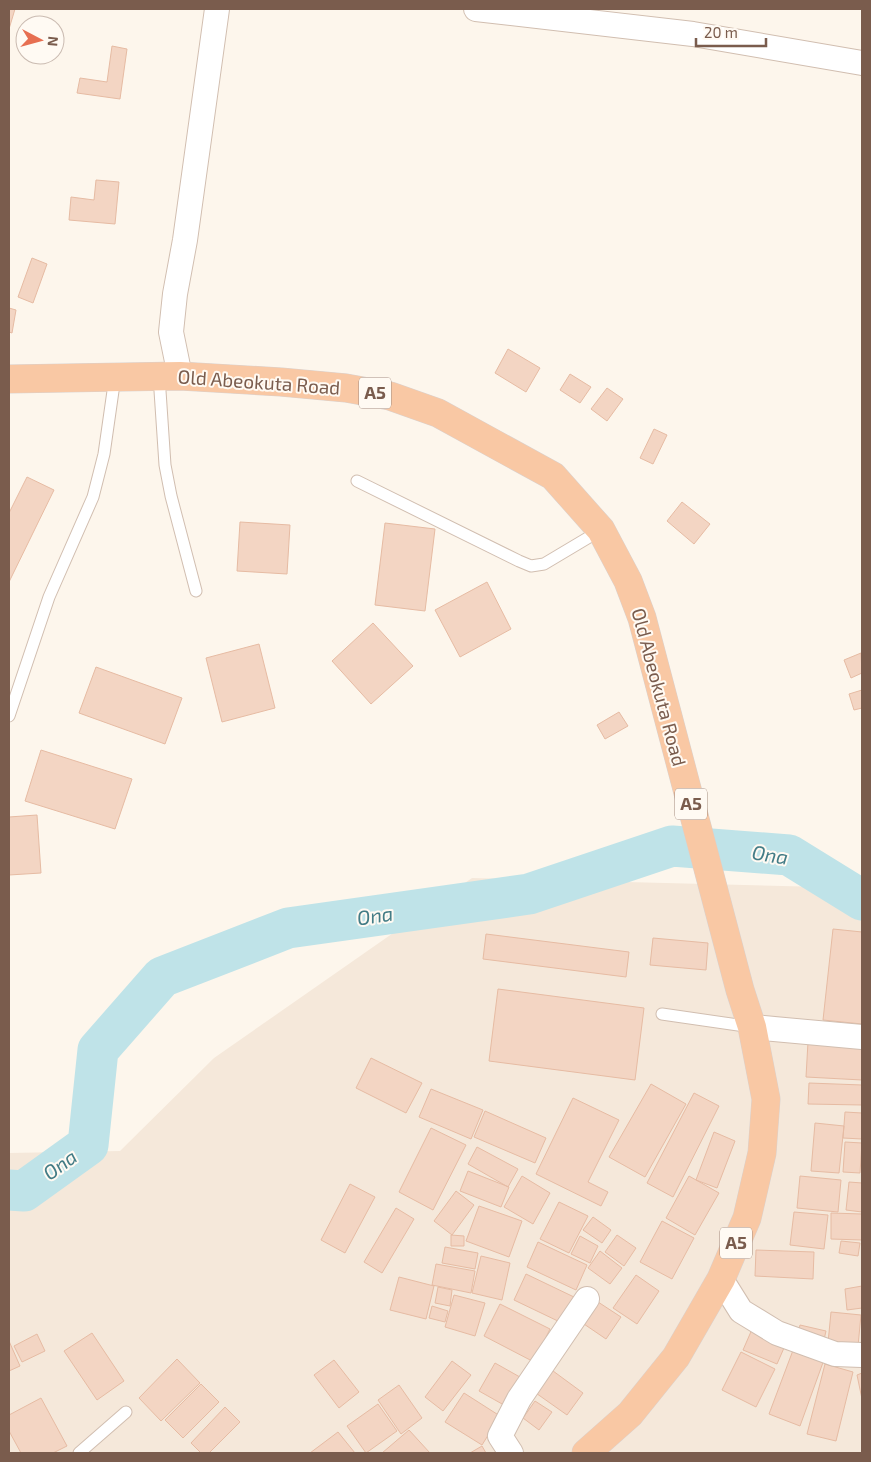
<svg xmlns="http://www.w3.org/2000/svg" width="871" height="1462" viewBox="0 0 871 1462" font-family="'Exo 2',sans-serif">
<rect width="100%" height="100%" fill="#fdf6ec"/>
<path fill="#f5e8da" d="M472,878L862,888V1453H9V1153L120,1151L214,1058Z"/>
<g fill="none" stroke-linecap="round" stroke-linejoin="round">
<path stroke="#bfe3e8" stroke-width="41" d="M9,1190L24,1191L88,1145L98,1050L162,977L288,928L529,894L672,846L789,855L862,900"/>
</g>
<path fill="#f3d5c3" stroke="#e6bba3" d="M9,9H15L9,29Z
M112,46L127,49L120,99L77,93L80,78L107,82Z
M96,180L119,182L115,224L69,220L71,197L94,200Z
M32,258L47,264L33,303L18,297Z
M9,308L16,310L12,333L9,332Z
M508,349L540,368L526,392L495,373Z
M570,374L591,387L580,403L560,390Z
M607,388L623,399L607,421L591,409Z
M654,429L667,435L653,464L640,458Z
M27,477L54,490L9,582V513Z
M682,502L710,524L694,544L667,521Z
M240,522L290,525L287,574L237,571Z
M385,523L435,529L425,611L375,605Z
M487,582L511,629L460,657L435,610Z
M373,623L413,666L371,704L332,661Z
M259,644L275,708L222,722L206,658Z
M861,653L862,673L851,678L844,660Z
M96,667L182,698L165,744L79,713Z
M862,690V708L854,710L849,694Z
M619,712L628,726L605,739L597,725Z
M41,750L132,779L115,829L25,801Z
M37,815L41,873L9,875V817Z
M833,929L862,932V1024L823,1020Z
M486,934L629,952L626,977L483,959Z
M653,938L708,943L706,970L650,965Z
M498,989L644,1008L635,1080L489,1061Z
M808,1042L862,1045V1080L806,1077Z
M371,1058L422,1083L406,1113L356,1088Z
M809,1083L862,1085V1105L808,1104Z
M651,1084L686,1104L645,1177L609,1157Z
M431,1089L483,1110L471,1139L419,1117Z
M694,1093L719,1106L673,1197L647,1183Z
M573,1098L619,1120L588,1182L608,1192L601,1206L536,1174Z
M485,1111L546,1138L535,1163L474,1137Z
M845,1112L862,1113V1139L843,1138Z
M815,1123L844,1126L839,1173L811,1171Z
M431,1128L466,1145L433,1210L399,1192Z
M714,1132L735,1141L717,1188L696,1180Z
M845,1142L862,1143L860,1173L843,1172Z
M477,1147L518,1169L508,1187L468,1164Z
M468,1171L509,1187L501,1207L460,1191Z
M522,1176L550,1193L533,1224L504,1207Z
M689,1176L719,1193L695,1235L666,1218Z
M800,1176L841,1180L838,1212L797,1208Z
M849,1182L862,1183V1212L846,1210Z
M350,1184L375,1197L345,1253L321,1240Z
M456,1191L474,1205L452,1235L434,1221Z
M559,1202L588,1216L569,1253L540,1239Z
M479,1206L522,1221L509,1257L466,1241Z
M396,1208L414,1219L382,1273L364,1262Z
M794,1212L828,1215L824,1249L790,1245Z
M831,1213L862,1214V1240L831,1239Z
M593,1217L611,1230L602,1243L583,1230Z
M662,1221L694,1238L672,1279L640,1262Z
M451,1235L464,1236V1246H451Z
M617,1235L636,1248L624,1266L605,1252Z
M580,1236L598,1246L590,1263L571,1254Z
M841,1241L860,1243L858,1256L839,1253Z
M538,1242L587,1265L576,1290L527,1267Z
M445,1247L478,1253L475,1269L442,1263Z
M756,1250L814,1252L813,1279L755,1276Z
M600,1251L622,1268L610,1284L588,1268Z
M481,1256L510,1263L502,1300L472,1293Z
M436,1264L475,1271L471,1293L432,1285Z
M526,1274L574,1297L562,1323L514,1300Z
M636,1275L659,1291L637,1324L613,1308Z
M399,1277L434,1286L426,1319L390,1310Z
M862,1286V1308L847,1310L845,1289Z
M438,1287L452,1290L450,1306L435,1303Z
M454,1295L485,1303L475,1336L445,1327Z
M595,1300L621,1317L606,1339L581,1322Z
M500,1304L550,1329L534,1362L484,1336Z
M432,1306L448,1311L445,1322L429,1318Z
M831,1312L861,1315L858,1346L828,1343Z
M800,1325L826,1331L823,1344L797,1338Z
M753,1327L787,1341L777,1364L743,1350Z
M92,1333L124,1381L97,1400L64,1351Z
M37,1334L45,1351L22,1362L14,1346Z
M9,1341L20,1366L9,1371Z
M795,1345L825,1357L800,1426L769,1414Z
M741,1352L775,1369L756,1407L722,1390Z
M177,1359L200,1383L161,1421L139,1398Z
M334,1360L359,1392L339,1408L314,1375Z
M452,1361L471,1375L443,1411L425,1397Z
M495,1363L527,1381L511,1409L479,1391Z
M825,1364L853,1372L836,1441L807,1434Z
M549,1368L583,1393L567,1415L533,1391Z
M862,1373V1399L857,1375Z
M201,1384L219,1402L183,1438L165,1420Z
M399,1385L422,1418L401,1434L378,1400Z
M464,1393L500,1416L482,1445L445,1422Z
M41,1398L67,1446L53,1453H21L9,1431V1415Z
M535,1401L552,1412L539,1430L523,1418Z
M378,1404L397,1431L366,1453L347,1426Z
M225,1407L240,1422L209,1453H201L191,1443Z
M409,1430L430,1453H382Z
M338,1432L355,1453H310Z
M482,1446L486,1453H470Z"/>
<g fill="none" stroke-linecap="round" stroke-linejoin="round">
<g stroke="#d1beb0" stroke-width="13">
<path id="service" d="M159,376L165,465L171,496L196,591
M357,481L519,561L531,566L544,564L601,530
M9,716L49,597L93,497L104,454L115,377
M662,1014L752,1027
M79,1453L126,1412"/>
</g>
<g stroke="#d1beb0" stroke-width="26">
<path id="minor" d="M476,9L693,34L862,63
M180,376L171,332L175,294L185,240L217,9
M752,1027L862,1037
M721,1279L741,1311L777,1333L835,1354L862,1355
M511,1453L500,1436L519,1399L587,1299"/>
</g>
<g stroke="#dad1cd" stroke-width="29">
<path id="trunk" d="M9,379L180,376L281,382L346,388L390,396L438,413L553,476L601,530L628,581L642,618L740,990L752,1027L766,1099L762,1153L747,1218L721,1279L676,1357L630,1414L586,1453"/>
</g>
<use href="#service" stroke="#fff" stroke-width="11"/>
<use href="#minor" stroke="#fff" stroke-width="24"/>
<use href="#trunk" stroke="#f9c8a4" stroke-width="28"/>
</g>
<g text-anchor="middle" stroke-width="4" stroke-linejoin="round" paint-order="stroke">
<g fill="#fffaf3" stroke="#a28b7f" stroke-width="1">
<rect x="359" y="377.5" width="32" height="31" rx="4"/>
<rect x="675" y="788.5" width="32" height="31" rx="4"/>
<rect x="720" y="1227.5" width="32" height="31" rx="4"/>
</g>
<g font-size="18" font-weight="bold" fill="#7a5c4d">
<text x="375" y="399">A5</text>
<text x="691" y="810">A5</text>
<text x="736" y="1249">A5</text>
</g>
<g font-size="19" fill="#7a5c4d" stroke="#fffaf3">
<text transform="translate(259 382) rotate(4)" y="7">Old Abeokuta Road</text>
<text transform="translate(659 687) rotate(75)" y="7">Old Abeokuta Road</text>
</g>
<g font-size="20" font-style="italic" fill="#437c86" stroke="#fffaf3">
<text transform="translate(770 855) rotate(9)" y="7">Ona</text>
<text transform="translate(375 916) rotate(-8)" y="7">Ona</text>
<text transform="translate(60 1165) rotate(-36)" y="7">Ona</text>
</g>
</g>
<rect width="871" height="1462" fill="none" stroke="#7a5c4d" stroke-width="20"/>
<g transform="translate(40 40) rotate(96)"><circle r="24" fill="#fffaf3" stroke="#cabbb1"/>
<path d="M0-4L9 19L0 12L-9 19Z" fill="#e76f51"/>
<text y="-8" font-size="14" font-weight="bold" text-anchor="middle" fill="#7a5c4d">N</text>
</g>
<path d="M696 38v8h70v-8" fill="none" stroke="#7a5c4d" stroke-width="2.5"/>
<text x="704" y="38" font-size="15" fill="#7a5c4d" stroke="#fffaf3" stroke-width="4" paint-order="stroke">20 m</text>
</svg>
